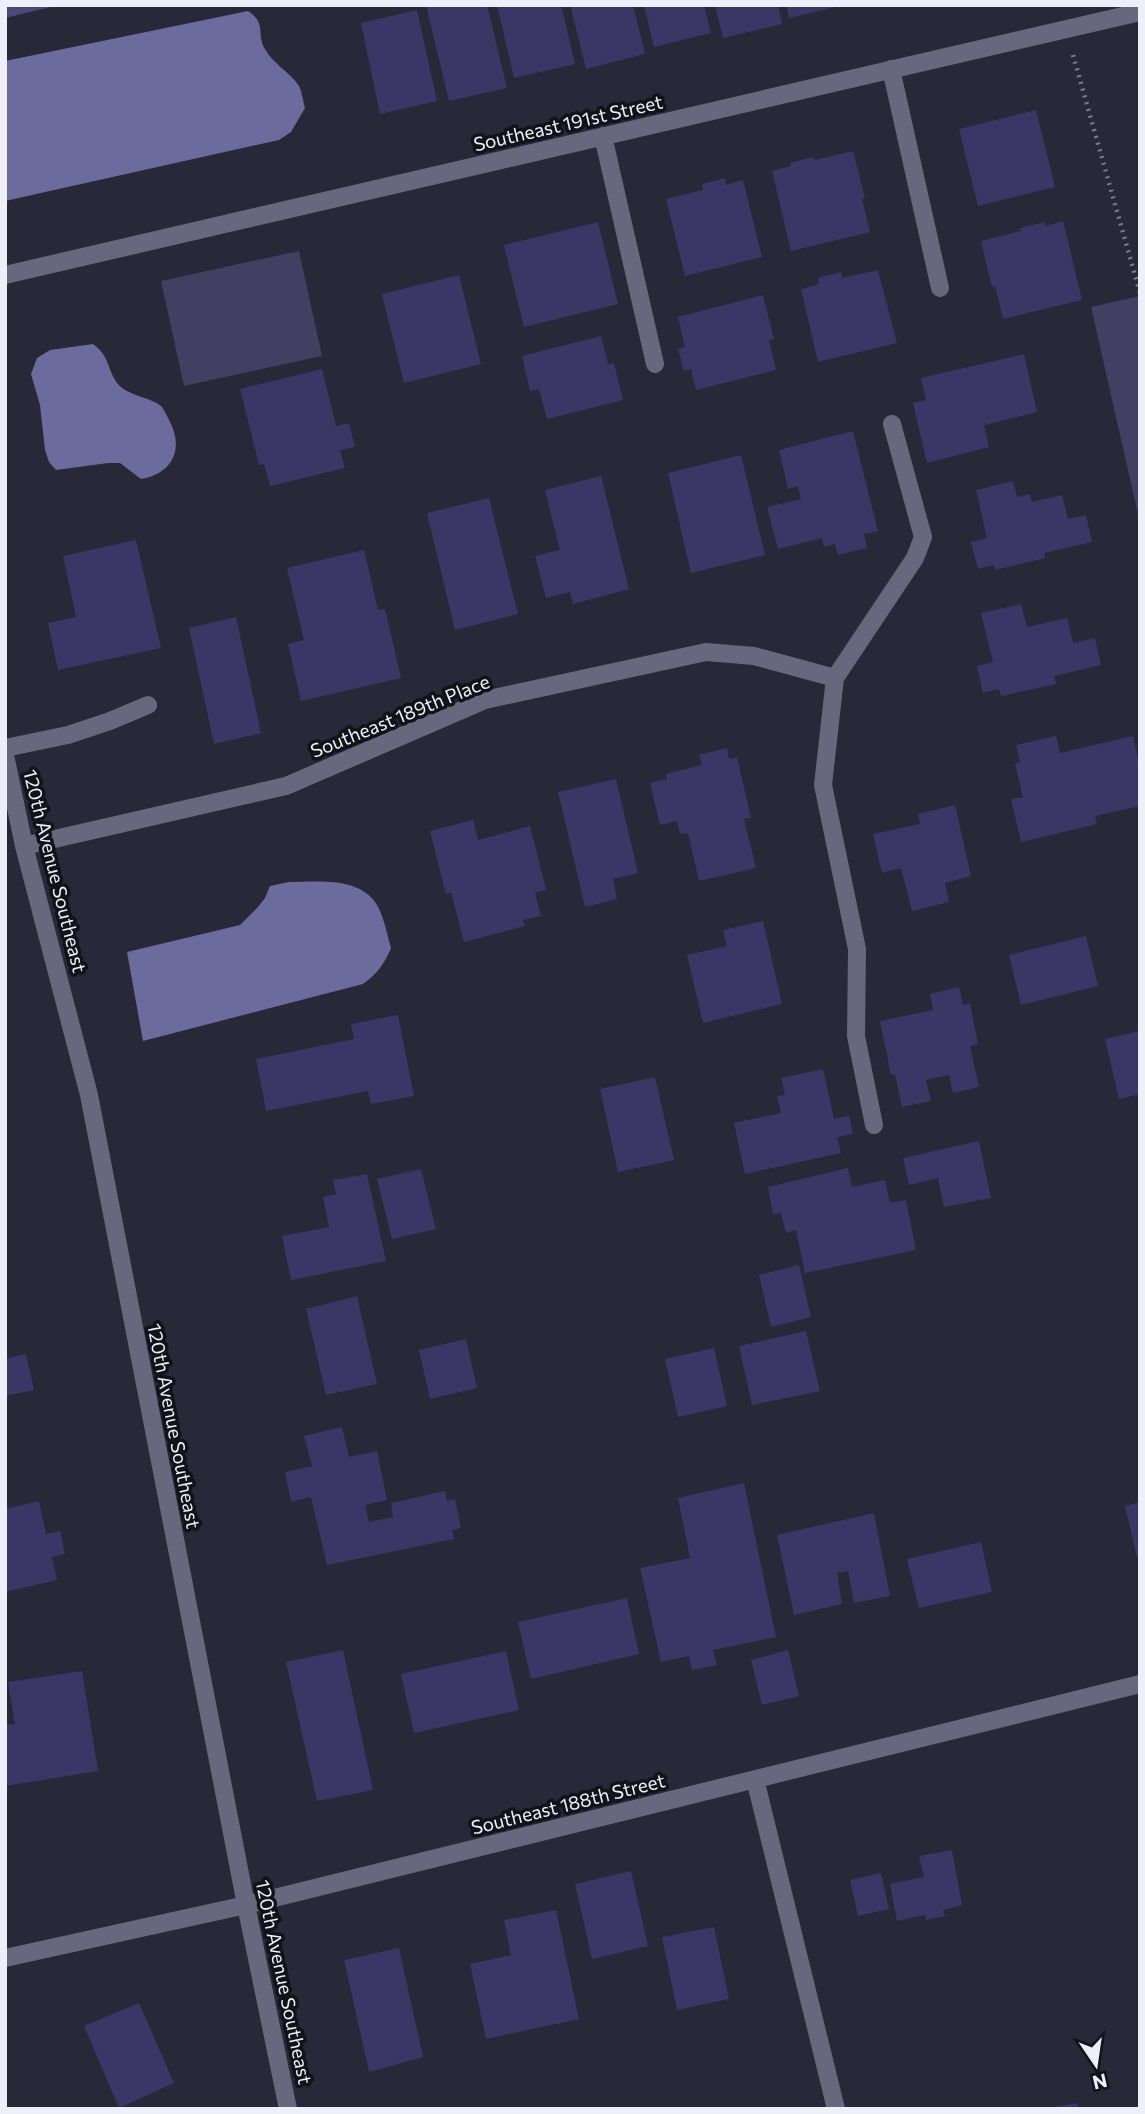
<svg xmlns="http://www.w3.org/2000/svg" width="1145" height="2114" viewBox="0 0 1145 2114" font-family="Commissioner,sans-serif">
<rect width="100%" height="100%" fill="#282838"/>
<path fill="#414062" d="M299,251L322,356L184,386L161,281Z
M1140,296V523L1091,307Z"/>
<path fill="#4b4979" d="M5,5H59L5,18Z"/>
<path fill="#6c6b9e" d="M248,11C267,23 256,34 265,49C273,64 290,72 299,86C302,92 303,101 305,108L291,132L279,140L5,201V61Z
M93,344C110,356 107,370 118,384C128,396 150,397 161,406C164,409 167,416 169,420C185,449 172,474 141,479L120,463H108L56,470L49,462L45,450L40,405L31,374L37,358L50,350Z
M289,882C317,882 360,876 377,905C384,917 387,934 391,948C385,963 377,974 363,984L143,1041L127,952L240,925L257,908L265,898L270,886Z"/>
<path fill="#3a3766" d="M426,5H487L507,88L449,101Z
M497,5H561L575,64L514,78Z
M570,5H633L645,54L586,69Z
M644,5H704L711,33L654,47Z
M715,5H778L782,24L723,38Z
M786,5H840V6L789,18Z
M417,10L437,101L380,114L361,23Z
M1036,110L1055,187L978,206L959,129Z
M853,151L865,198L862,199L870,232L791,251L772,171L791,166L790,163L813,157L815,160Z
M725,178L726,185L743,180L762,257L685,276L666,199L703,190L702,184Z
M1063,221L1082,300L1003,319L995,286L992,287L981,241L1021,231L1020,228L1045,222L1046,226Z
M598,222L618,304L524,327L504,245Z
M878,270L897,343L818,362L801,289L819,284L818,278L841,272L842,278Z
M459,275L481,364L404,383L382,294Z
M763,295L774,339L769,340L776,370L696,390L691,369L684,371L678,349L685,347L678,317Z
M601,336L608,364L614,363L623,400L547,419L539,389L530,391L522,356Z
M1024,354L1037,412L984,425L989,447L927,463L913,403L926,400L921,378Z
M322,369L336,426L349,423L355,447L340,450L345,468L270,486L264,464L259,465L240,389Z
M853,431L878,531L864,534L867,548L838,555L835,544L824,547L822,538L778,549L767,507L801,499L798,486L788,489L779,450Z
M741,455L765,555L691,573L668,473Z
M601,476L629,589L573,604L570,592L546,598L535,556L560,550L545,490Z
M1013,481L1017,497L1030,494L1032,502L1062,495L1068,519L1086,515L1092,542L1044,553L1045,558L995,570L993,565L978,569L971,542L987,538L976,490Z
M489,498L518,614L455,630L427,513Z
M136,540L161,648L58,670L48,623L76,617L63,556Z
M364,550L378,610L385,609L401,678L301,701L288,644L304,640L287,568Z
M1021,604L1027,627L1067,618L1073,643L1095,638L1101,665L1054,676L1056,684L1001,696L999,689L983,693L977,666L993,662L981,613Z
M236,617L261,733L214,744L189,628Z
M1056,736L1060,753L1133,736L1140,767V806L1095,816L1097,824L1021,842L1011,799L1023,797L1015,764L1020,762L1016,745Z
M727,748L729,759L737,757L751,818L744,819L756,868L699,881L688,833L680,834L677,821L660,825L650,783L667,779L666,774L702,765L699,755Z
M616,779L638,873L613,879L617,899L585,907L558,792Z
M955,805L971,876L945,883L949,902L912,911L901,868L882,873L873,834L920,824L918,814Z
M473,820L478,840L530,826L546,890L535,893L541,916L523,920L525,926L464,942L451,892L446,894L430,831Z
M763,921L782,1004L703,1023L687,955L727,946L723,930Z
M1086,936L1098,986L1021,1005L1009,955Z
M959,987L963,1005L970,1003L978,1044L970,1046L979,1087L953,1093L949,1075L926,1080L931,1101L902,1107L895,1074L891,1075L880,1021L933,1010L930,994Z
M398,1015L414,1096L371,1104L368,1091L266,1111L256,1059L354,1039L351,1024Z
M1140,1031V1094L1119,1099L1105,1039Z
M823,1069L834,1119L849,1116L853,1134L837,1137L841,1153L745,1174L734,1123L781,1113L777,1096L785,1095L781,1078Z
M655,1077L674,1160L618,1172L600,1089Z
M979,1141L991,1198L944,1207L938,1178L909,1185L903,1158Z
M848,1168L852,1187L885,1180L890,1203L906,1200L916,1250L805,1273L796,1230L786,1233L781,1213L773,1214L768,1187Z
M421,1169L436,1229L392,1239L377,1179Z
M367,1174L386,1261L291,1280L282,1236L329,1227L323,1197L336,1194L333,1180Z
M799,1265L811,1317L771,1327L759,1275Z
M357,1296L377,1384L326,1395L306,1309Z
M806,1331L820,1391L752,1405L739,1346Z
M466,1339L477,1388L430,1399L419,1350Z
M714,1348L727,1406L678,1417L665,1359Z
M26,1354L34,1390L5,1396V1359Z
M342,1427L349,1457L377,1451L387,1500L365,1505L369,1522L393,1517L391,1503L445,1491L447,1501L455,1499L461,1528L452,1530L454,1539L327,1565L311,1497L291,1502L285,1472L312,1466L304,1436Z
M744,1483L776,1637L713,1650L717,1665L692,1670L689,1656L661,1662L640,1568L690,1558L678,1498Z
M39,1501L46,1534L60,1531L65,1554L52,1557L57,1580L5,1592V1509Z
M1140,1502V1557H1137L1125,1506Z
M874,1513L890,1596L854,1603L848,1571L837,1573L842,1604L794,1615L777,1535Z
M981,1542L992,1592L919,1608L907,1559Z
M627,1598L639,1654L531,1679L518,1622Z
M343,1650L373,1790L317,1801L286,1662Z
M788,1650L799,1696L762,1705L751,1660Z
M506,1651L519,1710L414,1733L401,1674Z
M82,1671L98,1771L5,1786V1725L15,1724L8,1682Z
M952,1850L962,1905L943,1910L945,1916L926,1920L925,1915L897,1921L890,1884L924,1877L919,1856Z
M631,1871L648,1946L592,1959L575,1884Z
M881,1873L889,1909L858,1916L850,1880Z
M556,1910L579,2019L486,2039L470,1964L511,1955L504,1920Z
M714,1927L729,1999L677,2010L662,1937Z
M399,1948L423,2057L369,2072L344,1960Z
M139,2003L174,2083L119,2108L84,2026Z
M1077,2103L1079,2109H1055V2107Z"/>
<g fill="none" stroke-linecap="round" stroke-linejoin="round">
<path stroke="#797987" stroke-width="4.5" stroke-dasharray="2 5" stroke-linecap="butt" d="M1073,55L1140,293"/>
<path stroke="#67677d" stroke-width="18" d="M891,69L940,288
M603,136L655,364
M5,275L1140,12
M5,748L68,735L110,721L148,705
M5,755L24,846L89,1095L246,1905L288,2109
M24,846L286,786L485,700L706,652L754,656L835,678
M874,1125L856,1036L857,949L823,785L835,678L915,558L923,537L892,424
M755,1779L836,2109
M5,1958L246,1905L1140,1684"/>
</g>
<g text-anchor="middle" stroke-width="7" stroke-linejoin="round" paint-order="stroke">
<g font-size="19" fill="#eeeff9" stroke="#121219">
<text transform="translate(568 123) rotate(-13)" y="7">Southeast 191st Street</text>
<text transform="translate(400 716) rotate(-22)" y="7">Southeast 189th Place</text>
<text transform="translate(55 871) rotate(76)" y="7">120th Avenue Southeast</text>
<text transform="translate(174 1426) rotate(79)" y="7">120th Avenue Southeast</text>
<text transform="translate(568 1804) rotate(-14)" y="7">Southeast 188th Street</text>
<text transform="translate(284 1982) rotate(78)" y="7">120th Avenue Southeast</text>
</g>
</g>
<rect width="1145" height="2114" fill="none" stroke="#eeeff9" stroke-width="14"/>
<g transform="translate(1096 2065) rotate(167)" stroke="#121219" stroke-width="5" paint-order="stroke">
<path d="M0-5L12 26L0 18L-12 26Z" fill="#eeeff9"/>
<text y="-10" font-size="19" font-weight="bold" text-anchor="middle" fill="#eeeff9">N</text>
</g>
</svg>
